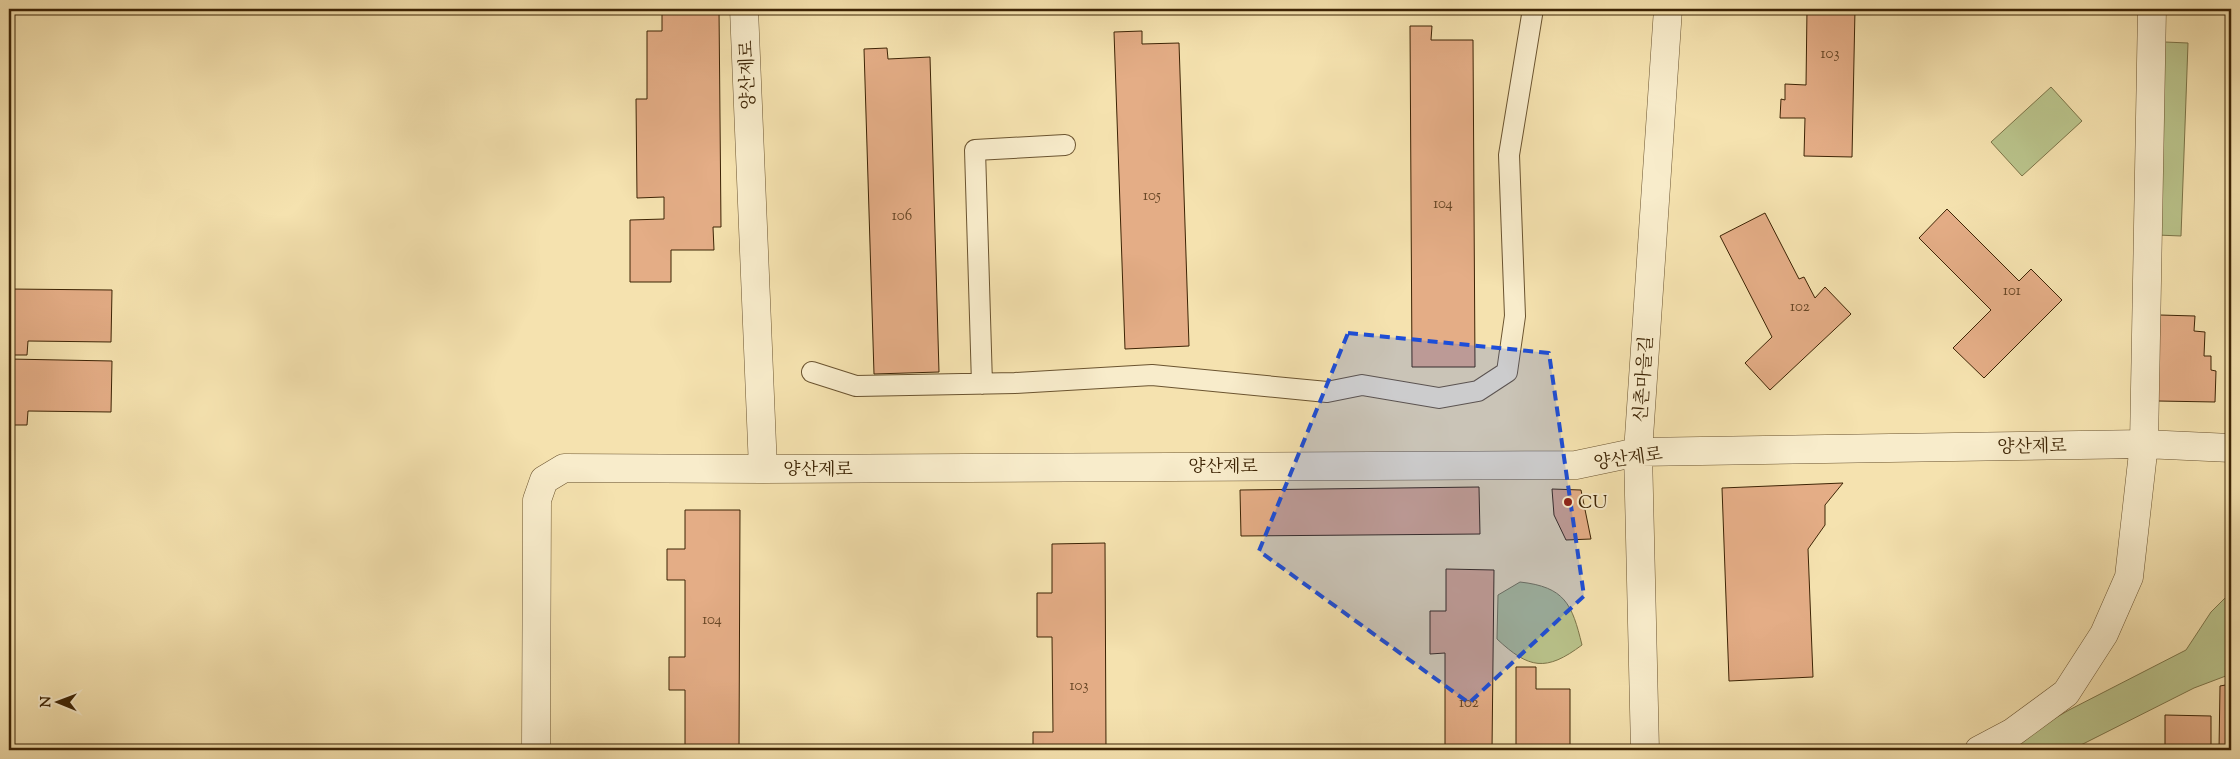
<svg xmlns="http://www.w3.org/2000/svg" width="2240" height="759" viewBox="0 0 2240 759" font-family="'Sorts Mill Goudy','Noto Serif KR',serif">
<rect width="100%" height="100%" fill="#f5e2af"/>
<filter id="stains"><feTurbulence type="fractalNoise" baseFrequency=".004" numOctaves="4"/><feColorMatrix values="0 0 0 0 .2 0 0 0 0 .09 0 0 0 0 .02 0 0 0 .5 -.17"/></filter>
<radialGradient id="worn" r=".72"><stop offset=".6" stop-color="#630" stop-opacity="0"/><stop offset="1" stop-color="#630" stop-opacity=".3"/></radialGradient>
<path fill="#bac48c" stroke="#7c7448" d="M2165,42L2188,43L2181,236L2157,235Z
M2051,87L2082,121L2022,176L1991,142Z
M1520,582C1565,587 1572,604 1582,645C1546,672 1529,669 1497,639L1498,595Z
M2231,592V674L2194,688L2071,750H2000L2069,710L2186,650L2211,612Z"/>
<path fill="#e4ad86" stroke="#3d2405" d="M689,9H719L721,227H713L714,250H671V282H630V220L664,219V197L637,198L636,99H647V31H662V10Z
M902,9H963V12L902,13Z
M1807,9H1855L1852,157L1804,156L1805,118H1780L1781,99L1785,100V84L1806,85Z
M2029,9H2103V12H2029Z
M1410,26H1432L1431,40H1473L1475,367H1412Z
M1142,31V44L1179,43L1189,346L1125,349L1114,32Z
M887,48L888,59L930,57L939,372L874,374L864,49Z
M1947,209L2019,281L2031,269L2062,300L1984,378L1953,348L1991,310L1919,238Z
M1765,213L1799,279L1804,277L1815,298L1825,287L1851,314L1770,390L1745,363L1772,337L1720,236Z
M9,289L112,290L111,342L28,341L27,355H9Z
M2160,315L2195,316L2194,331L2205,332L2204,356H2211V370L2216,371L2215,402L2158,401Z
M9,359L112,361L111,412L28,411L27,425H9Z
M1843,483L1825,505V525L1808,549L1813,677L1729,681L1722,488Z
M1479,487L1480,534L1241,536L1240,490Z
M1552,489L1581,490L1591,539L1566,540L1554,515Z
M685,510H740L739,750H685V690H669V657H685V580H667V549H685Z
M1105,543L1106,750H1033V732H1053L1052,637H1037V593H1052V544Z
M1446,569L1494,570L1492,750H1445V653L1430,654V611H1446Z
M1516,667H1536V689H1570V750H1516Z
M2231,684V750H2219L2220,686Z
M2165,715L2211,716V750H2165Z"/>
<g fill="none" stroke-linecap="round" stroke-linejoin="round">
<g stroke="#6b5430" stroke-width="22">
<path id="lane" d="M812,372L856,386L1015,383L1152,375L1327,392L1362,385L1439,398L1478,391L1507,372L1515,316L1509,155L1533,9
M982,384L975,150L1065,145"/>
</g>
<g stroke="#6b5430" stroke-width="29">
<path id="street" d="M744,9L763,469L1576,465L1638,452L2144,444L2231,448
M536,750L537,500L544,480L564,468L763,469
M1645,750L1638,452L1668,9
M1979,750L2013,732L2066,693L2104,634L2129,577L2144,444L2152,9"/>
</g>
<use href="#lane" stroke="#f8eccb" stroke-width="20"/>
<use href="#street" stroke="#f8eccb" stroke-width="28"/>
</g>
<path fill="#1d4ed8" fill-opacity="0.2" stroke="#1d4ed8" stroke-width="4" stroke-dasharray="10 6" stroke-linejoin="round" d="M1348,333L1549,353L1584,596L1469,703L1259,551Z"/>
<circle fill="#8f2418" stroke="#f8eccb" stroke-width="2" cx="1568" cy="502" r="5"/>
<g text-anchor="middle" stroke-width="4" stroke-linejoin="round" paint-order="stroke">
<g font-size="15" fill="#674625">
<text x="1830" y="58">103</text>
<text x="1152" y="200">105</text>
<text x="1443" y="208">104</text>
<text x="902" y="220">106</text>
<text x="2012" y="295">101</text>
<text x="1800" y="311">102</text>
<text x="712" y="624">104</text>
<text x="1079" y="690">103</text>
<text x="1469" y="707">102</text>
</g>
<g font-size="18" fill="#3d2405" stroke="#f8eccb">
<text transform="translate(747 75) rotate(-92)" y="6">양산제로</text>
<text transform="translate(1643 379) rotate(-86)" y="6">신촌마을길</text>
<text transform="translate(2032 446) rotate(-1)" y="6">양산제로</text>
<text transform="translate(1628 458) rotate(-8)" y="6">양산제로</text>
<text x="1223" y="472">양산제로</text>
<text x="818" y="475">양산제로</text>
</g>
<g font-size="18" fill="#3d2405" stroke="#f8eccb" text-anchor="start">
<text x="1578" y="508">CU</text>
</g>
</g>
<rect width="2240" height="759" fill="none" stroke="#f5e2af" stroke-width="30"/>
<rect x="10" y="10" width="2220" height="739" fill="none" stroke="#3d2405" stroke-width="2.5"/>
<rect x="15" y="15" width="2210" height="729" fill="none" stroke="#3d2405"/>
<g transform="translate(58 702) rotate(271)" stroke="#f8eccb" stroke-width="4" paint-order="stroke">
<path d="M0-4L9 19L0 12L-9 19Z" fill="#3d2405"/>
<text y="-8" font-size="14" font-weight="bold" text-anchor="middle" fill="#3d2405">N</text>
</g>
<rect width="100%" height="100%" filter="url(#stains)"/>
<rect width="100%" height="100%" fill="url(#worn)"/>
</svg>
